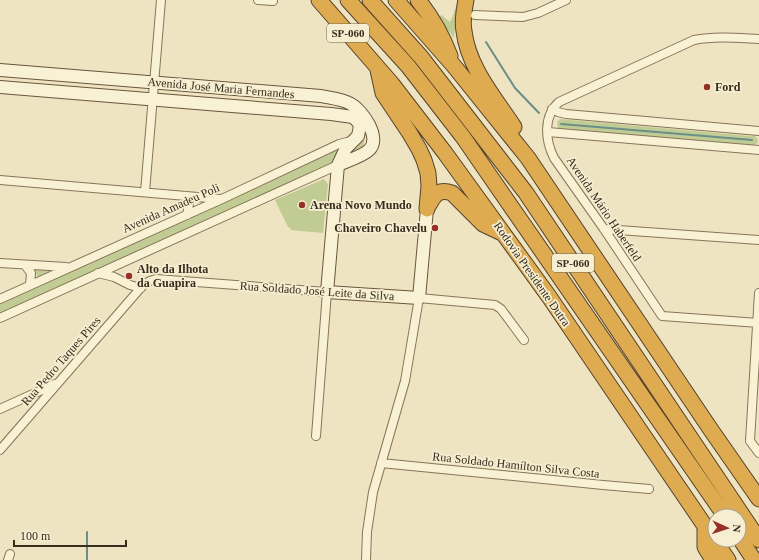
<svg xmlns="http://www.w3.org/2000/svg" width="759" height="560" viewBox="0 0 759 560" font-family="Georgia,serif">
<rect width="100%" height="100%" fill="#eee4c1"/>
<path fill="#c1cc95" d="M458,0H461L456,19L454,38L438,18L441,15L450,22C454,15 455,8 458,0Z
M560,119L750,136H755L758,140C757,146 753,146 749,145L561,129L558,128L557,122Z
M365,135L363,147L344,156Z
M340,148L332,163L0,315V303Z
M324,179L328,184L323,233L290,230L291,228L288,227L275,200Z
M35,269H54L37,279V276Z"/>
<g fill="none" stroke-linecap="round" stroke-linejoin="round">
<path stroke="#6b8e88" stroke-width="2" d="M486,42L515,88L539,113
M561,124L752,140
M87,560V532"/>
<g stroke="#877559" stroke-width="10">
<path id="street" d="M258,0L273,1
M475,15L523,17L538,13L566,0
M759,39C737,38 716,36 694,40L559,102C543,116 545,140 554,158L604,229L662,316L759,323
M552,109L558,112L566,114L759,131
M548,132L759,150
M0,180L221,199
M145,192L161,0
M185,196L189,204L187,215
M604,229L759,240
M0,263L66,267
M25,265L31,273L30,285
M98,273L114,277L130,285L141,288
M0,299L222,199L339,144L351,141
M0,318L338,165
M0,409L55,384
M750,441L759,293
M750,441L759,453
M0,450L144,284L150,281L156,279L327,292L316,436
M381,463L603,485L649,489
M8,560L10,554
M366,560L367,532L373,492L405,381L419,298L495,305L501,309L524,340"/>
</g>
<g stroke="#69563c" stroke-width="14">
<path id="secondary" d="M0,70L321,96C330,98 342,99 351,104C362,110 382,138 369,150C363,156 347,161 338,165
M0,87L331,114L353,117L358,122L360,126L358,136L346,148L338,165L327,292L419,298L427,209"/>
</g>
<g stroke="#55432d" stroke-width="17">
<path id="highway" d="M319,0L392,84L445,153L550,298L728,560
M348,0L408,66L463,137L725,516
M370,0L421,57L526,193L759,540
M396,0L454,66L528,158L711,430L759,499
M418,0C432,17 442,35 450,56
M466,0C464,10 462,21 464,31C468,67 495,98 514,127
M378,70L383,93L409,132L419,149L424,160L428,173L429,186L427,209
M427,208C434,196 437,188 452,193L483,224L502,233
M705,526V547L713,560
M739,537L754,560"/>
</g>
<use href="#street" stroke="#f9f1d4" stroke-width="8"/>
<use href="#secondary" stroke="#f9f1d4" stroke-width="12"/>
<use href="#highway" stroke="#deab51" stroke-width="15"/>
</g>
<g fill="#973028" stroke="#f5eed1" stroke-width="1.5">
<circle cx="707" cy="87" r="4"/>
<circle cx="302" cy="205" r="4"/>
<circle cx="435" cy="228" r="4"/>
<circle cx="129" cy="276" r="4"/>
</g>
<g text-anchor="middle" stroke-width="3.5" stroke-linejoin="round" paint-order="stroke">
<g fill="#f5eed1" stroke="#706653" stroke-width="1">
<rect x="327" y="24" width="42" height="18" rx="3"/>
<rect x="552" y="254" width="42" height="18" rx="3"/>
</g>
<g font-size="11" font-weight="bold" fill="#372c1d">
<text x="348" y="37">SP-060</text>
<text x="573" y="267">SP-060</text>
</g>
<g font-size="12" font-weight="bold" fill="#372c1d" stroke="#f5eed1" text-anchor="start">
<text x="715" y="91">Ford</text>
<text x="310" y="209">Arena Novo Mundo</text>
<text x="427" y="232" text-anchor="end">Chaveiro Chavelu</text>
<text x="137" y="273">Alto da Ilhota<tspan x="137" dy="14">da Guapira</tspan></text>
</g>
<g font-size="12" fill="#372c1d" stroke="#f5eed1">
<text transform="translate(221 88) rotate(5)" y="4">Avenida José Maria Fernandes</text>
<text transform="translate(171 208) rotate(-24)" y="4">Avenida Amadeu Poli</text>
<text transform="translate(604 209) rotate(56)" y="4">Avenida Mário Haberfeld</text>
<text transform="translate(532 274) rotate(55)" y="4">Rodovia Presidente Dutra</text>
<text transform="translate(317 291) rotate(4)" y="4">Rua Soldado José Leite da Silva</text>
<text transform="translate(61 361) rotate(-49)" y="4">Rua Pedro Taques Pires</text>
<text transform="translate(516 465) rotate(6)" y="4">Rua Soldado Hamílton Silva Costa</text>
</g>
</g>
<g transform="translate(727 528) rotate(93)"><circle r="19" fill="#f5eed1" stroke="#a9a089"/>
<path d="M0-3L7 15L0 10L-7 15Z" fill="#973028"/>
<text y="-6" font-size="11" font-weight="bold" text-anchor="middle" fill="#372c1d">N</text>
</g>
<path d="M14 540v6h112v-6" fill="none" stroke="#372c1d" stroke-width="2"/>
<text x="20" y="540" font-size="12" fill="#372c1d" stroke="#f5eed1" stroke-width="3" paint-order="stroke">100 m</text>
</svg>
